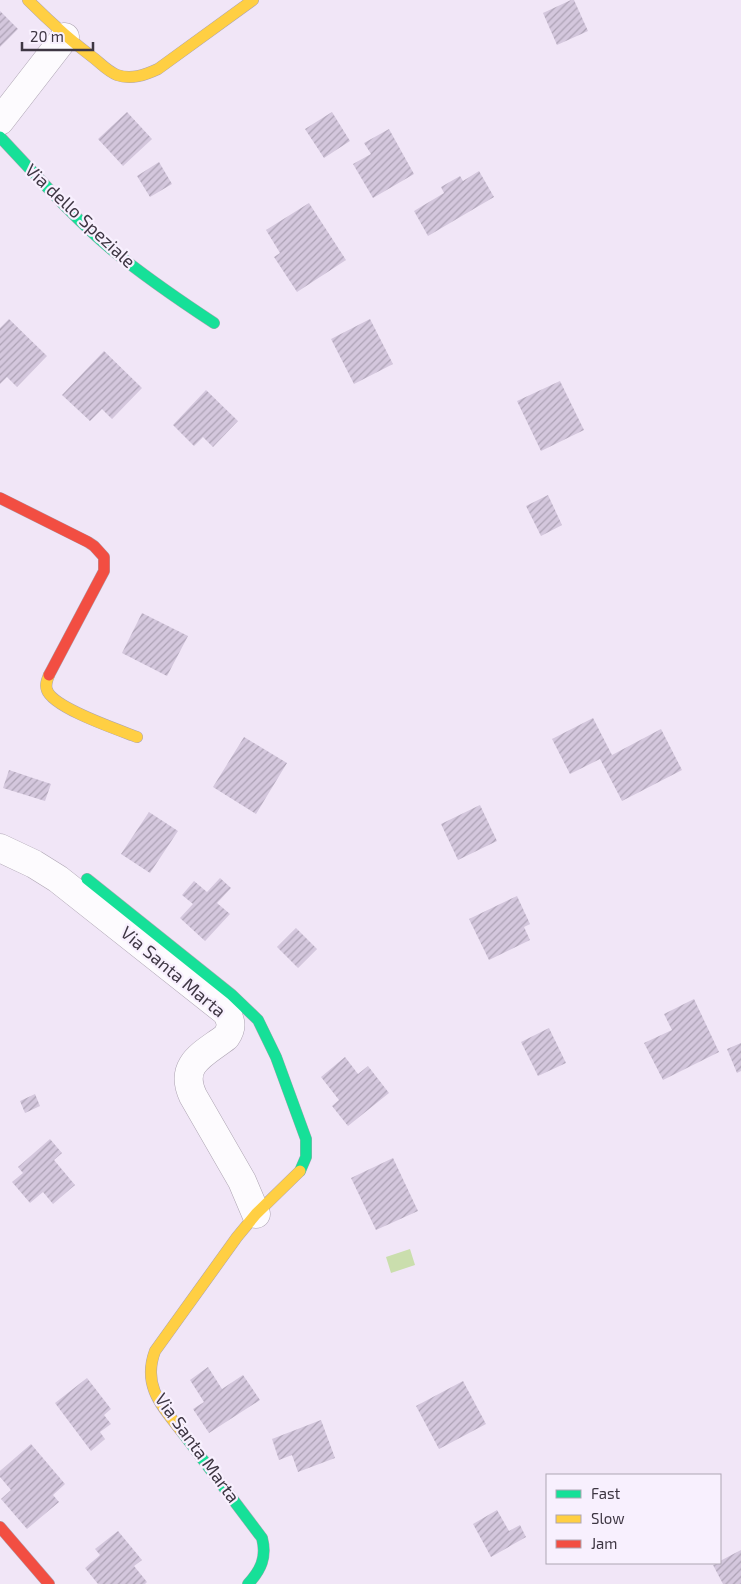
<svg xmlns="http://www.w3.org/2000/svg" width="741" height="1584" viewBox="0 0 741 1584" font-family="'Exo 2',sans-serif">
<defs>
<pattern id="building-hatch" width="6" height="6" patternUnits="userSpaceOnUse" patternTransform="scale(1.25)"><rect width="6" height="6" fill="#d4c7dd"/><path d="M-1 1l2-2M0 6l6-6M5 7l2-2" fill="none" stroke="#ada2b5"/></pattern>
</defs>
<rect width="100%" height="100%" fill="#f1e6f7"/>
<path fill="#cadead" d="M410,1249L415,1265L391,1273L386,1257Z"/>
<path fill="url(#building-hatch)" d="M571,0H574L588,31L557,45L543,13Z
M0,11L18,29L0,47Z
M127,112L152,139L123,166L98,139Z
M332,112L350,141L324,158L305,129Z
M389,129L414,174L373,198L353,164L371,154L364,143Z
M159,162L172,184L150,197L137,176Z
M479,171L494,197L428,236L414,211L444,193L441,187L460,176L463,181Z
M309,203L346,260L297,292L274,257L280,253L266,230Z
M9,319L47,356L17,387L7,377L0,384V328Z
M370,319L393,364L354,384L331,339Z
M104,351L142,388L112,419L102,409L90,421L62,395Z
M560,381L584,430L541,451L517,401Z
M206,390L238,421L213,447L203,437L194,446L173,425Z
M548,495L562,525L541,536L526,506Z
M142,613L188,636L167,676L122,653Z
M593,718L612,755L661,729L682,770L622,801L600,759L570,774L552,739Z
M244,737L287,763L256,814L213,787Z
M9,770L51,784L45,801L3,788Z
M480,805L497,841L458,860L441,824Z
M149,812L178,831L150,873L121,854Z
M220,878L231,888L217,903L230,914L205,941L180,918L193,904L182,895L194,881L207,892Z
M517,896L530,924L524,927L530,940L489,960L469,919Z
M296,928L317,949L298,968L277,947Z
M694,999L719,1052L663,1080L644,1043L672,1030L664,1014Z
M549,1028L566,1063L538,1076L521,1042Z
M741,1043V1071L737,1073L727,1049Z
M345,1057L358,1074L368,1066L389,1093L348,1126L332,1106L339,1100L321,1077Z
M35,1094L40,1106L25,1113L20,1101Z
M50,1139L62,1153L54,1160L75,1185L53,1204L43,1192L30,1203L12,1182L23,1173L18,1167Z
M393,1158L418,1211L376,1230L351,1178Z
M208,1367L222,1389L243,1375L260,1400L209,1433L193,1409L204,1402L190,1380Z
M87,1378L111,1409L104,1415L111,1424L100,1432L105,1439L91,1451L55,1403Z
M463,1381L486,1424L439,1449L416,1406Z
M321,1420L335,1458L298,1472L292,1455L279,1460L272,1439Z
M31,1444L65,1484L53,1495L59,1502L27,1529L1,1499L11,1490L0,1477V1471Z
M497,1510L509,1531L520,1525L526,1537L491,1557L473,1524Z
M118,1531L142,1560L134,1566L147,1582L145,1584H98L85,1568L100,1555L95,1549Z
M741,1550V1584H723L713,1565L720,1563V1561Z"/>
<g fill="none" stroke-linecap="round" stroke-linejoin="round">
<g stroke="#aca3b1" stroke-width="29">
<path id="street" d="M0,121L65,37
M0,848L34,864L58,879L226,1012C232,1022 232,1028 226,1037C204,1054 178,1064 193,1096L242,1181L256,1214"/>
</g>
<g stroke="#aca3b1" stroke-width="12">
<path id="fast" d="M0,137C36,175 71,215 111,249C144,276 179,300 214,323
M87,879L232,995L258,1020L276,1057L306,1139V1157L300,1171
M182,1432L262,1538C267,1557 261,1570 248,1584"/>
</g>
<g stroke="#aca3b1" stroke-width="12">
<path id="slow" d="M28,0C49,21 71,41 95,59C102,65 109,72 117,75C131,80 145,75 158,69L253,0
M49,675C47,680 45,685 47,690C53,708 119,730 137,737
M182,1432C162,1406 142,1386 155,1351L237,1237L256,1214L300,1171"/>
</g>
<g stroke="#aca3b1" stroke-width="12">
<path id="jam" d="M0,498L88,542L94,546L104,557V571L49,675
M0,1527L49,1584"/>
</g>
<use href="#street" stroke="#fdfbfe" stroke-width="28"/>
<use href="#fast" stroke="#16e098" stroke-width="11"/>
<use href="#slow" stroke="#ffcf43" stroke-width="11"/>
<use href="#jam" stroke="#f24e42" stroke-width="11"/>
</g>
<g text-anchor="middle" stroke-width="4.5" stroke-linejoin="round" paint-order="stroke">
<g font-size="18" fill="#3e3643" stroke="#f8f0fe">
<text transform="translate(80 216) rotate(43)" y="6">Via dello Speziale</text>
<text transform="translate(173 972) rotate(40)" y="6">Via Santa Marta</text>
<text transform="translate(197 1448) rotate(54)" y="6">Via Santa Marta</text>
</g>
</g>
<rect x="546" y="1474" width="175" height="90" fill="#f8f0fe" stroke="#aea6b3"/>
<rect x="556" y="1490" width="25" height="8" fill="#16e098" stroke="#aea6b3"/>
<text x="591" y="1499" font-size="15" fill="#3e3643">Fast</text>
<rect x="556" y="1515" width="25" height="8" fill="#ffcf43" stroke="#aea6b3"/>
<text x="591" y="1524" font-size="15" fill="#3e3643">Slow</text>
<rect x="556" y="1540" width="25" height="8" fill="#f24e42" stroke="#aea6b3"/>
<text x="591" y="1549" font-size="15" fill="#3e3643">Jam</text>
<path d="M22 42v8h71v-8" fill="none" stroke="#3e3643" stroke-width="2.5"/>
<text x="30" y="42" font-size="15" fill="#3e3643" stroke="#f8f0fe" stroke-width="4" paint-order="stroke">20 m</text>
</svg>
